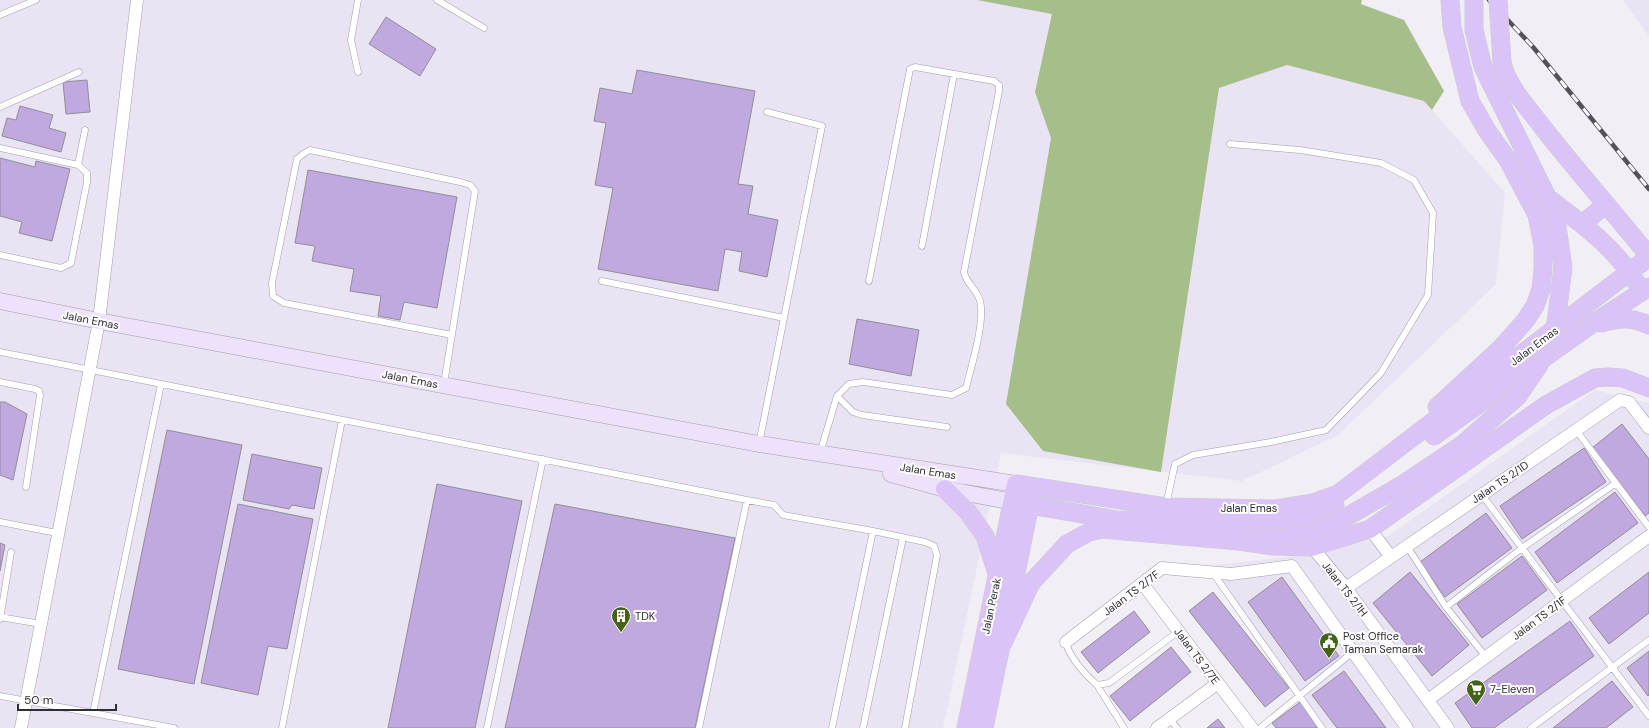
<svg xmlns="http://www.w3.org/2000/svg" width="1649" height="728" viewBox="0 0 1649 728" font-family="'DM Sans',sans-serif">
<rect width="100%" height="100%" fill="#f1eef6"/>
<path fill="#e9e3f3" d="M0,0H1062L1094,14L1424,101L1505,193L1496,284L1338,435L1242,481L1001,453L943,728H0Z
M1623,0H1649V36Z
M1595,390L1649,403V728H1326L1209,566L1301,555L1388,536Z"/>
<path fill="#a6bf8a" d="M977,0H1362L1361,4L1404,20L1444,91L1432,110L1424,101L1287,65L1219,88L1161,472L1043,451L1006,404L1051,138L1035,92L1052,14Z"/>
<path fill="#bfa9de" stroke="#918e96" d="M386,17L436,49L420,76L369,44Z
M637,70L755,91L738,184L753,186L748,214L778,220L767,277L739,271L742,252L725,249L718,291L598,269L613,188L595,185L606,123L594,121L600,88L632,94Z
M87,80L90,112L66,114L63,82Z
M20,106L53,115L49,128L66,133L61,152L2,136L7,118L16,120Z
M0,158L35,167L36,161L70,169L52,241L19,233L22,222L0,216Z
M308,170L457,197L437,308L404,302L400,320L378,316L381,296L350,291L354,269L312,261L315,246L295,243Z
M857,319L919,330L911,376L849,364Z
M0,402H5L27,414L13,480L0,475Z
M1622,424L1649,459V513L1645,516L1592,448Z
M167,430L242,445L194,684L118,669Z
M1584,448L1606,482L1522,539L1500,506Z
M252,454L322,468L314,509L292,505L289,509L243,500Z
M437,484L522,501L475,728H388Z
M1615,492L1638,523L1557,583L1535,552Z
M238,504L313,519L287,649L268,646L258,695L201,683Z
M555,504L735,538L695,728H505Z
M1486,513L1512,548L1445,597L1420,562Z
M0,543L5,545L0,571Z
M1522,556L1547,590L1482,638L1457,604Z
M1410,572L1469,645L1432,676L1373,603Z
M1649,572V613L1609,644L1589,618Z
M1282,577L1339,656L1305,681L1248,602Z
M1213,592L1289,688L1265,707L1189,611Z
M1134,611L1150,632L1098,673L1081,652Z
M1570,621L1594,656L1494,728H1472L1455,703Z
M1171,647L1191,672L1130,721L1110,696Z
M1649,651V695L1648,696L1627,668Z
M1344,671L1386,728H1337L1312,695Z
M1612,681L1633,707L1606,728H1553Z
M1300,702L1319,728H1276L1272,723Z
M1218,719L1225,728H1207Z"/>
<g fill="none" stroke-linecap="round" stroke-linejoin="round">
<g stroke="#a29fa7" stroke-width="7">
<path id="lane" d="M358,0L351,40L358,72
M437,0L484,28
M0,15L36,0
M0,107L79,72
M0,148L78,165L87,173V182L71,263L61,268L0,255
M78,165L85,130
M922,246L954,74
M602,281L784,318
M0,352L747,500L774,505L783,515L873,531L925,542L934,546L937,555L905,728
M0,382L35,389L39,391L40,395L26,487
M444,384L475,191L470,185L460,182L310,150L303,154L297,159L272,283L273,296L284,303L452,335
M837,396L853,412L862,415L947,427
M1576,430L1649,527
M759,444L822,126L767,112
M820,453L837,396L849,384L863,382L952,395L966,388C971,367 987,317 979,298C975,288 966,283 964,272L999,91V85L994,81L915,67L910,69L869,281
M1482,495L1649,716
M1166,505L1175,464L1193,455L1271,442L1326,430L1381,373L1428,295L1433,213L1414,180L1381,163L1300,150L1230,144
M0,522L57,533
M1407,546L1446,607L1486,657
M1213,573L1322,728
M1446,607L1522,548L1616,483
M0,617L41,624
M0,619L11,552
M1066,642C1069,658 1085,674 1097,685L1109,683L1179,631
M1097,685L1124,728
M0,696L174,728
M93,713L161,384
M1170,719L1177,728
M282,728L342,420
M487,728L543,459
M699,728L747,500
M832,728L873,531
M863,728L903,538
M1260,728L1353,652
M1531,728L1649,640"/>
</g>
<g stroke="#a29fa7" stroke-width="13">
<path id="street" d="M1370,529L1391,557
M1312,547L1346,588L1448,728
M1142,583L1252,728
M1346,588L1620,400L1629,402L1649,428
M1066,642L1162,568L1231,574L1292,566L1407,728
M1428,700L1649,536
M21,728L99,321L137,0
M1157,728L1218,683"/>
</g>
<g stroke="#a29fa7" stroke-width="17">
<path id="secondary" d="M0,301L99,321L759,444L1016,484
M891,474L945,489L1013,502"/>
</g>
<g stroke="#cdcdce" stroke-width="19">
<path id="primary" d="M1502,62C1506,85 1530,110 1544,129C1578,172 1614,213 1649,256
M1544,195C1578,221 1613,245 1636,282
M1582,224L1598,211L1604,202
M1601,323C1620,318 1631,317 1649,325
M1437,407L1500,349L1525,321L1535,306L1541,289L1543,269V246L1537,215L1508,160L1488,132L1470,101L1452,27L1450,0
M1434,436L1589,326L1649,287
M945,489L968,512L985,536L997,574
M1013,502L1117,520L1253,526L1279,524L1312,516L1335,506
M1003,643L1031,583L1067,544L1089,532L1102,529L1239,541L1273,546L1312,547L1370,529L1546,405L1595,378L1608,377L1623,378L1649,388
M966,728L1016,484L1166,507L1276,509L1313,503L1338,494L1649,257
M984,728L1032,495"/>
</g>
<use href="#lane" stroke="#fff" stroke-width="6"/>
<use href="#street" stroke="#fff" stroke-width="12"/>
<use href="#secondary" stroke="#ede1fb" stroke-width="16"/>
<use href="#primary" stroke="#dac4f7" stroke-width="18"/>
<g stroke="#535256" stroke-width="4.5">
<path id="rail" d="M1489,0L1533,47L1649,189"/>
</g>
<use href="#rail" stroke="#fdfcfe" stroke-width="3" stroke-dasharray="9" stroke-linecap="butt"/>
<g stroke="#cdcdce" stroke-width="19" stroke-linecap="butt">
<path id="primary-bridge" d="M1498,0L1502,62
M1239,541L1289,537L1315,531L1343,519L1402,485L1462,445L1518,396L1539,365L1556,323L1563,267L1555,213L1483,67L1474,30V0"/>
</g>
<use href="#primary-bridge" stroke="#dac4f7" stroke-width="18"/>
</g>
<defs>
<g id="building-pin" transform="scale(1)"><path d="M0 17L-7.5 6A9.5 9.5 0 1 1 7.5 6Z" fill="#456316" stroke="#fdfcfe"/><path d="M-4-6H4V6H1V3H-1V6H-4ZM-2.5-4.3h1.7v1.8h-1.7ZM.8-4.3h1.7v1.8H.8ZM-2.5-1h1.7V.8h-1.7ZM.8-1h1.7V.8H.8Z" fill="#fff"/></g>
<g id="civic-pin" transform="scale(1)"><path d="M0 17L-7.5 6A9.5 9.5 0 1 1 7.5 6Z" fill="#456316" stroke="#fdfcfe"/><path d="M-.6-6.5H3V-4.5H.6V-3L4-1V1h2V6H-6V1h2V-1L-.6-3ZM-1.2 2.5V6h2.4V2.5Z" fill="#fff"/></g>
<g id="supermarket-pin" transform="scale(1)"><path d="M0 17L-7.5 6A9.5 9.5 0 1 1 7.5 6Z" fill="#456316" stroke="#fdfcfe"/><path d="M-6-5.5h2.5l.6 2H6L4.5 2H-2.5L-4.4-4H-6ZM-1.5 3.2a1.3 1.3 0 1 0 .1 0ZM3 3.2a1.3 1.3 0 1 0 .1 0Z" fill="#fff"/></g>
</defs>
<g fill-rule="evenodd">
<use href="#building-pin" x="621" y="616"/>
<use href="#civic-pin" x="1329" y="642"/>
<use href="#supermarket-pin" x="1476" y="689"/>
</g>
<g text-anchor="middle" stroke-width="4" stroke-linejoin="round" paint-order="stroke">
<g font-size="11" fill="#2f2e31" stroke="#fdfcfe">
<text transform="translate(91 320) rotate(11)" y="4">Jalan Emas</text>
<text transform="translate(1534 346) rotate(-37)" y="4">Jalan Emas</text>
<text transform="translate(410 379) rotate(11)" y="4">Jalan Emas</text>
<text transform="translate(928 471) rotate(9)" y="4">Jalan Emas</text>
<text transform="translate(1500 482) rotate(-34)" y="4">Jalan TS 2/1D</text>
<text x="1249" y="512">Jalan Emas</text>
<text transform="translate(1345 589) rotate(52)" y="4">Jalan TS 2/1H</text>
<text transform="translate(1131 593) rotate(-37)" y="4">Jalan TS 2/7F</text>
<text transform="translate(991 606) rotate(-78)" y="4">Jalan Perak</text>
<text transform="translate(1539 618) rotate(-37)" y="4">Jalan TS 2/1F</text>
<text transform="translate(1197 656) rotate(53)" y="4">Jalan TS 2/7E</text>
</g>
<g font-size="11" fill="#2f2e31" stroke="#fdfcfe" text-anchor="start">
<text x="635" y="620">TDK</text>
<text x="1343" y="640">Post Office<tspan x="1343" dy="13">Taman Semarak</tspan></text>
<text x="1490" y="693">7-Eleven</text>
</g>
</g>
<path d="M18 704v6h98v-6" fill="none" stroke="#2f2e31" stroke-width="2"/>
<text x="24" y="704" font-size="12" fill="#2f2e31" stroke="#fdfcfe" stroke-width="3" paint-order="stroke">50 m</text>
</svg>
